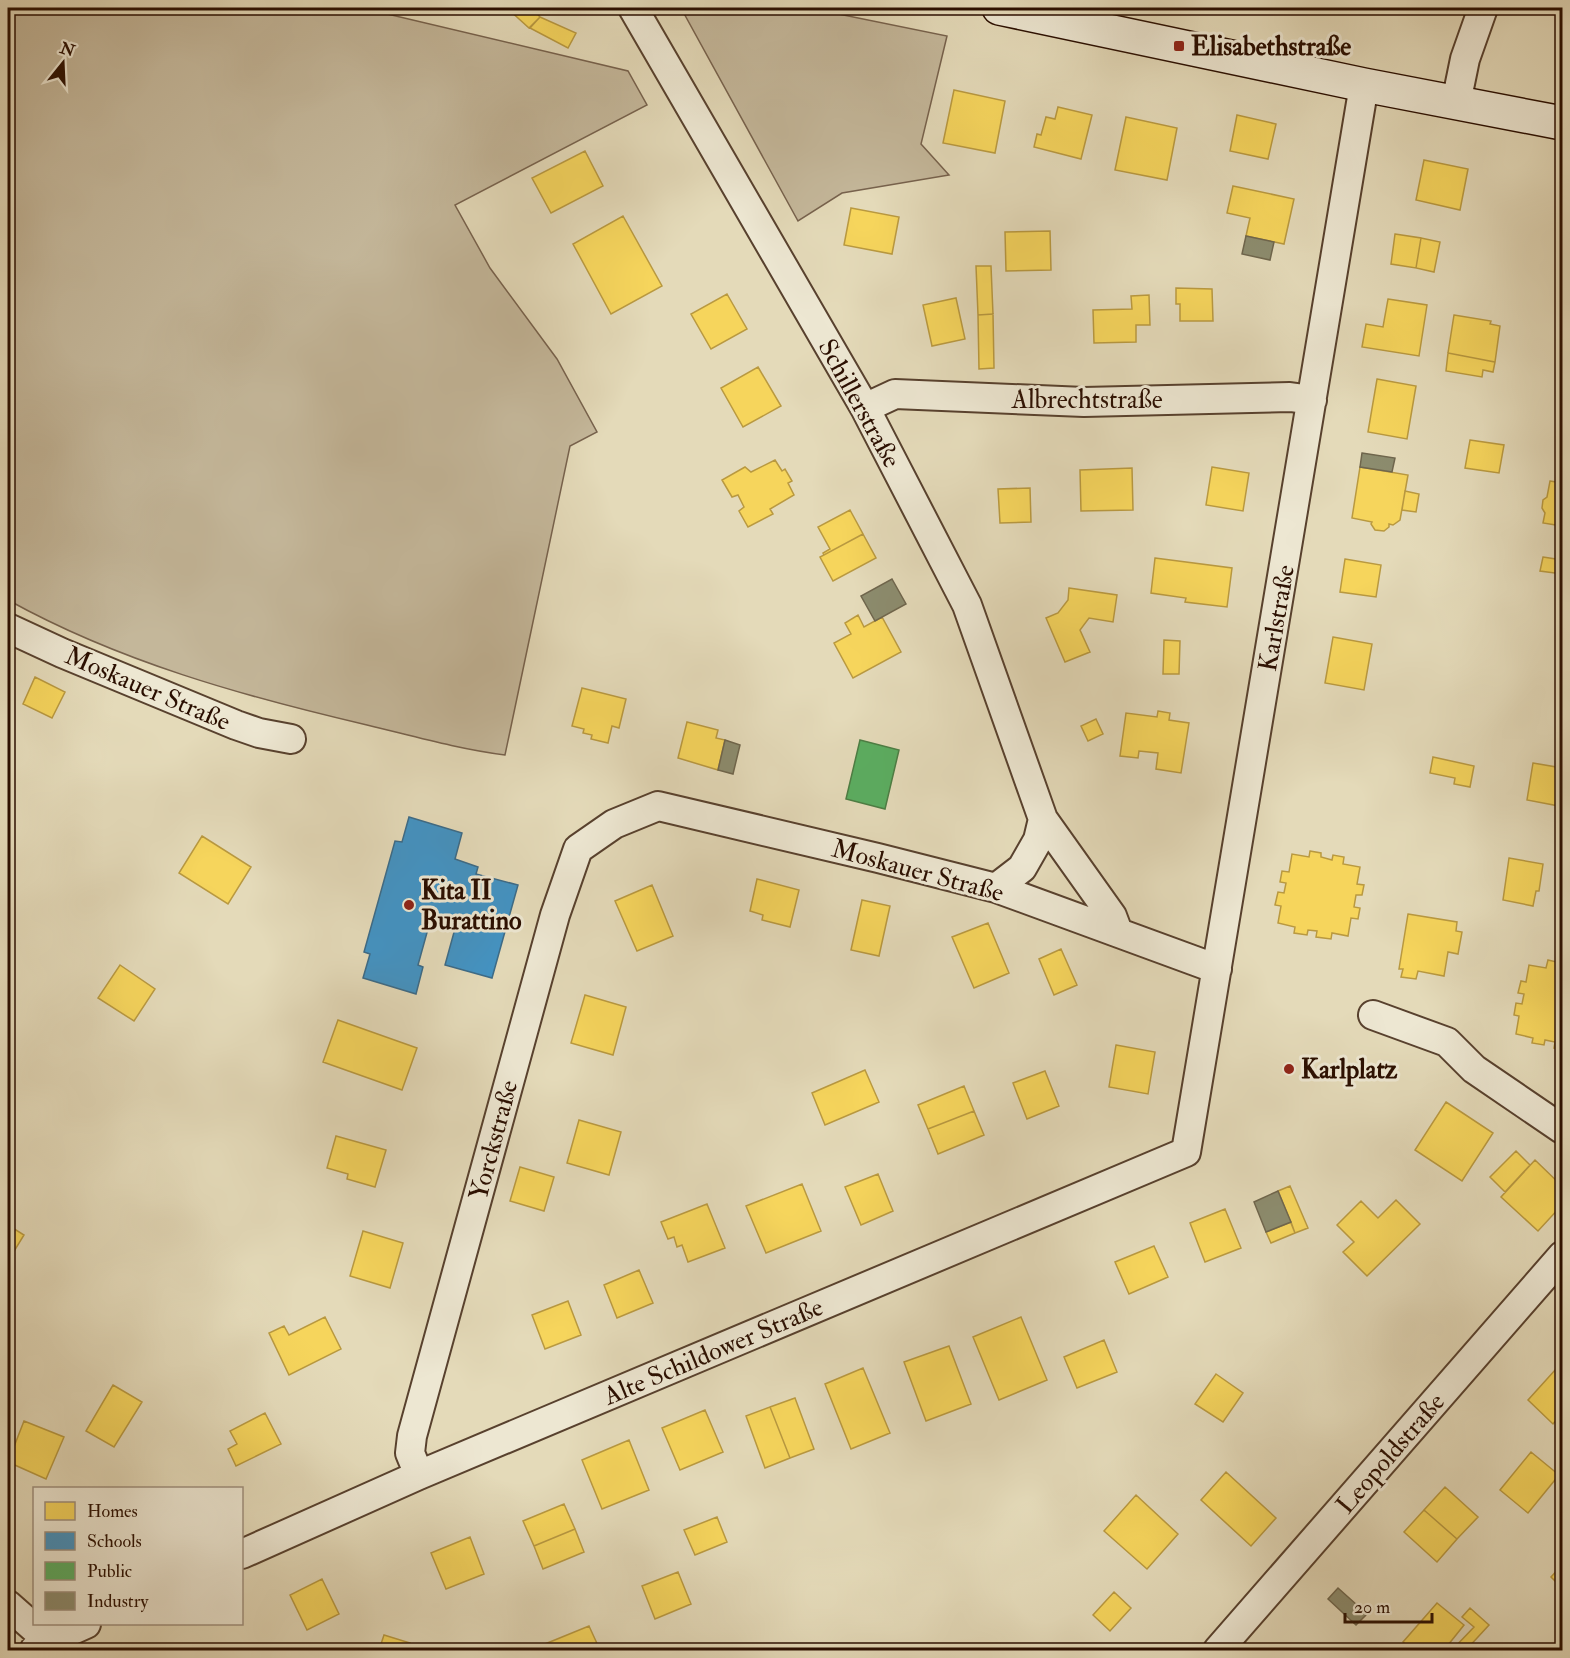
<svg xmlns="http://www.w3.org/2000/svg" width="1570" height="1658" viewBox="0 0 1570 1658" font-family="'IM FELL Double Pica',serif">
<rect width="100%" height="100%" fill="#e4dab9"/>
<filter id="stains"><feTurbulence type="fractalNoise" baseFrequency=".00333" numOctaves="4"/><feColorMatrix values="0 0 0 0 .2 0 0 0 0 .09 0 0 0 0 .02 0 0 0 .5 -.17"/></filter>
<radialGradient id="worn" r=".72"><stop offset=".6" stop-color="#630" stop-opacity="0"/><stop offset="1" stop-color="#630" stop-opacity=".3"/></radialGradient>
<path fill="#c4b79a" stroke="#77624d" stroke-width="1.5" d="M8,8H362L628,71L647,105L455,205L490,268L557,359L597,432L570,446L505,755C458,749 413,736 367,725C243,696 120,662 8,600Z
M681,8H809L947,36L921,144L949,175L842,193L798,221Z"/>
<path fill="#f6d55c" stroke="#b99940" stroke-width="1.5" d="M507,8H532L540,17L529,28Z
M540,17L576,33L568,48L530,28Z
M954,90L1005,101L995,153L943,143Z
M1058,107L1092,115L1081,159L1034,147L1037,134L1041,135L1046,117L1055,119Z
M1237,115L1276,124L1268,159L1230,151Z
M1126,117L1177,128L1167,180L1115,170Z
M585,151L603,186L551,213L532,178Z
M1424,160L1468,169L1460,210L1416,200Z
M1233,186L1294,199L1284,244L1246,236L1250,218L1227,213Z
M851,208L899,217L892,254L844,245Z
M623,216L662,286L611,314L573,244Z
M1050,231L1051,270L1006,271L1005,232Z
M1395,234L1421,238L1416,268L1391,264Z
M1421,238L1440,242L1434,272L1416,268Z
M976,266H991L993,314L978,315Z
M1176,288L1212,289L1213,321H1180V304H1176Z
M727,294L747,329L711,349L691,314Z
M1149,295L1150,325H1136V342L1094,343L1093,310L1132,309L1131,296Z
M956,298L965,339L932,346L923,305Z
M1388,299L1427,305L1419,356L1362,347L1366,324L1383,327Z
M993,314L994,368L979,369L978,315Z
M1454,315L1491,321L1490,324L1500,326L1495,362L1448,353Z
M1448,353L1495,362L1493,372L1483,370L1482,377L1446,371Z
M758,367L781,406L743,427L721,388Z
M1377,379L1416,386L1407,439L1368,432Z
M1470,440L1504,445L1499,473L1465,468Z
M775,460L782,471L785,469L792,481L788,483L794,495L770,509L773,514L748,527L739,511L744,507L738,495L732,497L722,480L745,467L751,472Z
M1212,467L1249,473L1243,511L1206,505Z
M1360,467L1408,475L1400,520L1393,525L1389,524V527L1384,531L1375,530L1371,524L1372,522L1352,518Z
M1132,468L1133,510L1081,511L1080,470Z
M1550,481L1562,483V526L1543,523L1545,513L1542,508L1543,500L1547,497Z
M1030,488L1031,522L1000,523L998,489Z
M1405,491L1419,494L1416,512L1402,510Z
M850,510L863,534L824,555L823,553L830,549L818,527Z
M863,534L876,558L833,581L820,557Z
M1543,557L1562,560V574L1540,571Z
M1155,558L1232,568L1227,607L1185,602L1186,598L1151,593Z
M1345,559L1381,565L1376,597L1340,592Z
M1069,588L1117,595L1113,622L1089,618L1080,630L1090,652L1065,662L1046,618L1058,613L1068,600Z
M858,615L864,627L882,617L901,652L853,678L834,643L851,634L845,623Z
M1333,637L1372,644L1364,690L1325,683Z
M1164,640L1180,641L1179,674H1163Z
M35,677L65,692L52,718L23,704Z
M582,688L626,699L619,728L612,726L608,743L591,739L592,735L583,733L584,729L572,726Z
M1158,711L1170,713L1169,720L1189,723L1181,773L1156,769L1158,753L1139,751L1138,758L1120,756L1126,713L1157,717Z
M1096,719L1103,734L1088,741L1081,726Z
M687,722L718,730L716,738L725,740L718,770L678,758Z
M1433,757L1474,766L1470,787L1454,784L1455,778L1430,773Z
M1533,763L1562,768V784L1559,806L1527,800Z
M202,836L251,867L228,904L179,873Z
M1310,851L1321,853V857L1332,860L1333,855L1344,857L1343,864L1360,867L1357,884L1364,885L1362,895H1356L1354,907L1360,908L1358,919L1351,918L1348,936L1332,933L1331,939L1316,937L1317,931L1308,930L1307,935L1294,933L1295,927L1278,923L1281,906L1275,905L1278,892L1284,893L1286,883L1280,882L1282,871L1289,872L1292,854L1309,857Z
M1509,858L1543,864L1539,891H1536L1533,906L1503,900Z
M757,879L799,890L790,927L762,920L763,915L750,911Z
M652,885L673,936L637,951L615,901Z
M862,900L890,906L879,956L851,950Z
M1408,914L1457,922L1456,931L1462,932L1458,954L1448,952L1444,976L1418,971L1416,979L1401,977L1403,969H1399Z
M988,923L1009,973L974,988L952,937Z
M1061,949L1077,985L1054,995L1039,959Z
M1548,960L1561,963L1560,967L1562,968V1049L1554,1048L1555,1042L1545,1040L1544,1045L1532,1043L1533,1038L1516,1034L1519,1016L1514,1015L1516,1003L1522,1004L1524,994L1518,993L1521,981L1526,982L1529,965L1546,968Z
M120,965L155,989L134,1021L98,998Z
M585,995L626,1007L613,1055L571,1043Z
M338,1020L417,1048L402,1090L323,1062Z
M1116,1045L1155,1052L1148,1094L1109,1087Z
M865,1070L879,1102L825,1125L812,1093Z
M1045,1071L1059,1106L1027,1119L1013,1083Z
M964,1086L974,1111L928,1129L918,1105Z
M1446,1102L1493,1133L1462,1181L1415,1150Z
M974,1111L984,1135L938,1154L928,1129Z
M579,1120L621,1132L609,1175L567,1163Z
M336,1136L386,1150L375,1187L347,1179L348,1174L327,1168Z
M1516,1151L1530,1165L1505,1192L1490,1177Z
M1535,1160L1562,1186V1205L1538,1231L1501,1197Z
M520,1167L554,1177L544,1211L510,1201Z
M878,1174L893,1211L861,1225L845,1187Z
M802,1184L821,1231L766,1253L746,1206Z
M1290,1186L1308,1228L1295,1233L1278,1191Z
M1396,1200L1420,1224L1367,1276L1343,1252L1354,1242L1337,1225L1361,1201L1378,1218Z
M707,1204L725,1248L688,1262L682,1245L677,1247L674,1237L668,1239L661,1222Z
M1225,1209L1241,1248L1205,1262L1190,1223Z
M1291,1222L1295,1233L1271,1243L1266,1232Z
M8,1225L24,1235L13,1253L8,1250Z
M363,1231L403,1243L390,1288L350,1276Z
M1154,1246L1168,1277L1129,1294L1115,1262Z
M639,1270L653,1303L617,1318L604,1285Z
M568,1301L581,1335L545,1349L532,1315Z
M325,1317L341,1349L289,1375L269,1333L284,1326L289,1335Z
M1021,1317L1047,1380L999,1400L973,1337Z
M1104,1340L1117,1372L1077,1388L1064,1357Z
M949,1346L971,1404L926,1421L904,1362Z
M863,1368L890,1433L851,1449L825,1384Z
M1556,1369L1562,1374V1413L1553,1424L1528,1400Z
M1216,1374L1243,1393L1223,1422L1195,1404Z
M113,1385L142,1402L114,1447L86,1431Z
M795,1398L814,1449L790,1458L770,1407Z
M770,1407L790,1458L765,1468L746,1416Z
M705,1410L723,1452L680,1470L662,1428Z
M265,1413L281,1444L236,1466L228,1449L237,1444L230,1431Z
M24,1421L64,1437L46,1479L8,1462Z
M629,1440L649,1490L602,1509L582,1460Z
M1531,1452L1559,1475L1528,1513L1500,1490Z
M1226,1472L1276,1518L1251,1546L1201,1500Z
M1445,1487L1478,1517L1457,1539L1424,1510Z
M1136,1495L1178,1534L1147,1569L1104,1531Z
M564,1504L575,1529L534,1546L523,1521Z
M1424,1510L1457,1539L1437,1562L1404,1532Z
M717,1517L727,1542L695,1555L684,1530Z
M575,1529L584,1552L543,1569L534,1546Z
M470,1537L484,1574L446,1589L431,1553Z
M1562,1565V1588L1551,1577Z
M678,1572L691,1604L655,1619L642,1586Z
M322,1579L339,1614L307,1630L290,1595Z
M1114,1592L1131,1608L1110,1631L1093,1615Z
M1437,1603L1464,1625L1444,1650H1413L1403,1642Z
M1470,1608L1489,1625L1466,1650H1452L1474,1627L1462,1617Z
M589,1626L600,1650H548L545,1644Z
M384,1635L410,1643L408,1650H379Z"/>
<path fill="#4393c3" stroke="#3c6b88" stroke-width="1.5" d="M409,817L462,833L455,859L478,867L476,874L518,885L492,978L445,965L456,925L431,918L418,965L423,967L416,994L363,978L370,954L364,952L395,841L402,842Z"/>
<path fill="#5aae61" stroke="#4c7e44" stroke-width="1.5" d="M860,740L899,750L885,809L846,799Z"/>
<path fill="#8c8c6e" stroke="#6f664d" stroke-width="1.5" d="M1246,236L1274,242L1270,260L1242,254Z
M1362,453L1395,458L1392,472L1360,467Z
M892,579L906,604L875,621L861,596Z
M725,740L740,745L733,774L718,770Z
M1278,1191L1291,1222L1266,1232L1254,1202Z
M1338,1588L1367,1614L1356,1625L1328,1599Z"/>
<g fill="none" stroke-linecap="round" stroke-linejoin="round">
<g stroke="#58412e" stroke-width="32">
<path id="street" d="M633,8L865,408L967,605L1043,819L1112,916L1118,932
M1456,103L1465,59L1483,8
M865,408L895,394L1084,402L1290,397L1312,400
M8,628L62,653L236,725L259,733L291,739
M996,888L1022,868L1038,840L1043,819
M1373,1015L1447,1042L1474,1069L1562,1129
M419,1475L410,1453L412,1436L555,915L578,849L614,824L658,806L878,858L996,888L1217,969
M242,1554L419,1475L1186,1152L1364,85
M8,1605L59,1650
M35,1649L48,1641L86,1624
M1218,1650L1562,1256"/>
</g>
<g stroke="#2a0e00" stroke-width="36">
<path id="secondary" d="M999,8L1364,85L1562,123"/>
</g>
<use href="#street" stroke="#ede7d2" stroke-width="28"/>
<use href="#secondary" stroke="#ede7d2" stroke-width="33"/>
</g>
<g fill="#8f2418" stroke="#ede7d2" stroke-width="2">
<rect x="1173" y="40" width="12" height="12" rx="3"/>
<circle cx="409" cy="905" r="6"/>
<circle cx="1289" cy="1069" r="6"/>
</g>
<g text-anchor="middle" stroke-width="6" stroke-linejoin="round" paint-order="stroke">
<g font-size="26" font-weight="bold" fill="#2a0e00" stroke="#ede7d2" text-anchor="start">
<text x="1191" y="55">Elisabethstraße</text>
<text x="421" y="899">Kita II<tspan x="421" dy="30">Burattino</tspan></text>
<text x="1301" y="1078">Karlplatz</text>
</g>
<g font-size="26" fill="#2a0e00" stroke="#ede7d2">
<text x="1087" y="408">Albrechtstraße</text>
<text transform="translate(860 403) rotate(61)" y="9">Schillerstraße</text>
<text transform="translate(1276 618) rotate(-80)" y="9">Karlstraße</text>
<text transform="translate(148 688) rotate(23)" y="9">Moskauer Straße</text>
<text transform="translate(918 870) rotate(15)" y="9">Moskauer Straße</text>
<text transform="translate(493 1140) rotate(-75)" y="9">Yorckstraße</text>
<text transform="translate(713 1351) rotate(-23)" y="9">Alte Schildower Straße</text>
<text transform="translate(1390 1453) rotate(-49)" y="9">Leopoldstraße</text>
</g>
</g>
<rect width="1570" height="1658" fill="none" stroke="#e4dab9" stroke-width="30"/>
<rect x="9" y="9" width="1552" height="1640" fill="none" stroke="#2a0e00" stroke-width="3"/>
<rect x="15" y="15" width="1540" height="1628" fill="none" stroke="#2a0e00" stroke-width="1.5"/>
<rect x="33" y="1487" width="210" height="138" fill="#ede7d2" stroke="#9f907e" stroke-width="1.5"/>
<rect x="45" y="1502" width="30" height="18" fill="#f6d55c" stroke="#9f907e" stroke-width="1.5"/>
<text x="87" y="1517" font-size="18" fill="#2a0e00">Homes</text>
<rect x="45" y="1532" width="30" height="18" fill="#4393c3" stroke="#9f907e" stroke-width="1.5"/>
<text x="87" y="1547" font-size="18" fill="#2a0e00">Schools</text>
<rect x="45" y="1562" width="30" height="18" fill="#5aae61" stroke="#9f907e" stroke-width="1.5"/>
<text x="87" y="1577" font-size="18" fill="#2a0e00">Public</text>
<rect x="45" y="1592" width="30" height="18" fill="#8c8c6e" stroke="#9f907e" stroke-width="1.5"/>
<text x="87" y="1607" font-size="18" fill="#2a0e00">Industry</text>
<g transform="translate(63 63) rotate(18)" stroke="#ede7d2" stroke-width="4.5" paint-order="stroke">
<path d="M0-4.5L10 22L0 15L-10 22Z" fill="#2a0e00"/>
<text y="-9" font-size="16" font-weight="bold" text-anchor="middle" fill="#2a0e00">N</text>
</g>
<path d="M1345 1613v9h87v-9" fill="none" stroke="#2a0e00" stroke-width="3"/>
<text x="1354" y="1613" font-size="18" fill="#2a0e00" stroke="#ede7d2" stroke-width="4.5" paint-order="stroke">20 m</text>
<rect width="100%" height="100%" filter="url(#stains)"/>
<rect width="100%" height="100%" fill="url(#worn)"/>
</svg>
